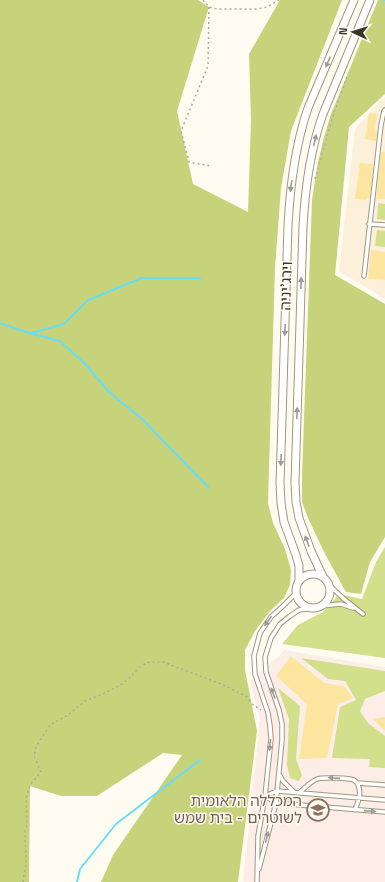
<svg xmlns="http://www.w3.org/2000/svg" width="385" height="882" viewBox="0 0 385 882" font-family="'Space Grotesk','Noto Sans Hebrew',sans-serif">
<rect width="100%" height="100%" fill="#fffbf1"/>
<path fill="#fcf0db" d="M385,97V299L339,271L355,129Z"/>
<path fill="#fceee7" d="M285,650L385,667V882H243L260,719L250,682Z"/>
<path fill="#d2df8b" d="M378,203L385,204V220L377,219Z
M377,230L385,231V247L375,246Z
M385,547V658L282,644L298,625L323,612L339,594L362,599L376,562Z
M301,658L385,671V691L365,699L360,711L368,723L385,736V768L369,767L370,759L332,758L340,707L356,700L345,681L328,679Z
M278,688L300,706L296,759L302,775L299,781L290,778L287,765L289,719Z"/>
<path fill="#c6d37b" d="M0,0H198L209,7L177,111L193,184L248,212L251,120L249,54L280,0H342L291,131L281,188L275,268L268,503L273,523L285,549L291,570L290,585L284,598L270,611L255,631L245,650V670L257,731L238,882H101L113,855L182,755L163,753L97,796H61L30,786L29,882H0Z
M378,0H385V94L349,127L335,275L385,304V537L370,562L361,594L346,592L324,552L308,518L302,502V475L312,200L318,162L324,137L331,114Z"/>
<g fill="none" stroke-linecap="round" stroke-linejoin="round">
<path stroke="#66defa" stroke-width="2" d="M383,0H385
M0,323L29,333L60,341L85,364L109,392L143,420L208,487
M31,333L64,324L88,300L142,278H200
M77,882L80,869L116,824L200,760"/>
</g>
<path fill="#fce59f" d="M369,113L377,114L375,131H377L376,141L365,139Z
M381,152H385V199H376Z
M360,163L373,164L370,198H367L366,200L355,199Z
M371,250L385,252V280L368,279Z
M291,656L324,683L344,686L353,698L338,704L327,758L299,759L307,704L276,676Z
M385,717V731L373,719Z"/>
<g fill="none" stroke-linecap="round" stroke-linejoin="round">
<g stroke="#9f977f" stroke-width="5.5">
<path id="service" d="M369,224L385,225
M364,276L381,125L384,111L385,110
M329,585L344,599L363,614
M321,606L341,604L353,608
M279,774L283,781L294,792
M358,783L385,785
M299,793C305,788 310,782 317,779C322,777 350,778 354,780C356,782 358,783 358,785C362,793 358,802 355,810
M265,796L276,803L385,812
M265,796L277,791L385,800
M259,869L276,803L282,740V724L279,710L266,672L265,657L271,638L280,624L290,616L299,610L313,608
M257,882L258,836L265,796L271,739L270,726L268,713L255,674L254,656L260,633L271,617L283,606L296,593"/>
</g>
<g stroke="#9f977f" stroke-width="9">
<path id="minor" d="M296 591a17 17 0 1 1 34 0a17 17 0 1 1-34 0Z
M323,577L311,551L299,518L296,502L295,483L303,227C305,189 310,150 323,114L370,0
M299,580V566L296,555L284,522L281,503L280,483L288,226C290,186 295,146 308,108L354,0"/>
</g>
<path stroke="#aeaaa0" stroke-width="1.5" stroke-dasharray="2 3" stroke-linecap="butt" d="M203,0L209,7L217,9H257L267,7L279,0
M209,7L208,66L181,131L189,162L211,166
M315,179L333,116L347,76
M23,882L26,863L25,832L27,824L26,798L30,785L41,772L34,756L36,747L50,725L68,715L85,701L105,693L124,683L142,665L150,662H163L224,685L247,697L252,704L261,710"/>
<use href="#service" stroke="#fff" stroke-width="3.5"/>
<use href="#minor" stroke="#fff" stroke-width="7"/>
</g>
<defs><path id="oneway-solid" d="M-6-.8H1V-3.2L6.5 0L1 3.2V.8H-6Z"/></defs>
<g fill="#9c9a94">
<use href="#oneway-solid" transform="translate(328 62) rotate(113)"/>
<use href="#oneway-solid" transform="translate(315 140) rotate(-77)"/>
<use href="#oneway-solid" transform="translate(291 186) rotate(99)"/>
<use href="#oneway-solid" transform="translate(301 283) rotate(-88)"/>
<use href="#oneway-solid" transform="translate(285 330) rotate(92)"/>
<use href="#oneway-solid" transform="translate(297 413) rotate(-88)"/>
<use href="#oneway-solid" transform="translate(281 460) rotate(92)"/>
<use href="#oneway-solid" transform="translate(307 541) rotate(-110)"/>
<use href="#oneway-solid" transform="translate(268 621) rotate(126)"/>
<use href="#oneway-solid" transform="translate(273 693) rotate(-110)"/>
<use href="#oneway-solid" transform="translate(270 745) rotate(95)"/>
<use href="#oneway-solid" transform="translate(334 778) rotate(-176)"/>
<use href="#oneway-solid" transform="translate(370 811) rotate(4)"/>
<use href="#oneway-solid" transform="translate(267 837) rotate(-76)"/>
</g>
<defs>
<g id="university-ring" transform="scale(1.15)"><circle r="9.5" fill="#fffbf1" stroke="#8d6e63" stroke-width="1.5"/><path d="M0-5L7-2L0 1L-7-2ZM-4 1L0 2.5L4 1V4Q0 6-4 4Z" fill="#8d6e63"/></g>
</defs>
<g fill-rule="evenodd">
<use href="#university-ring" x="318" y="810"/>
</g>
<g text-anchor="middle" stroke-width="3" stroke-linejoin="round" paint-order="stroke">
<g font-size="15" fill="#38342a" stroke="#fffbf1">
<text transform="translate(286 286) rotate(-88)" y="5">וירג'יניה</text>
</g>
<g font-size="15" fill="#785e54" stroke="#fffbf1" text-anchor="end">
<text x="302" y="806">המכללה הלאומית<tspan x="302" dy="17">לשוטרים - בית שמש</tspan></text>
</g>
</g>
<g transform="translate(353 32) rotate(274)" stroke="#fffbf1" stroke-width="3" paint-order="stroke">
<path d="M0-3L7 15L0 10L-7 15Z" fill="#38342a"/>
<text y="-6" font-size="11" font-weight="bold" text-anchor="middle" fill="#38342a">N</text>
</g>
</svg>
